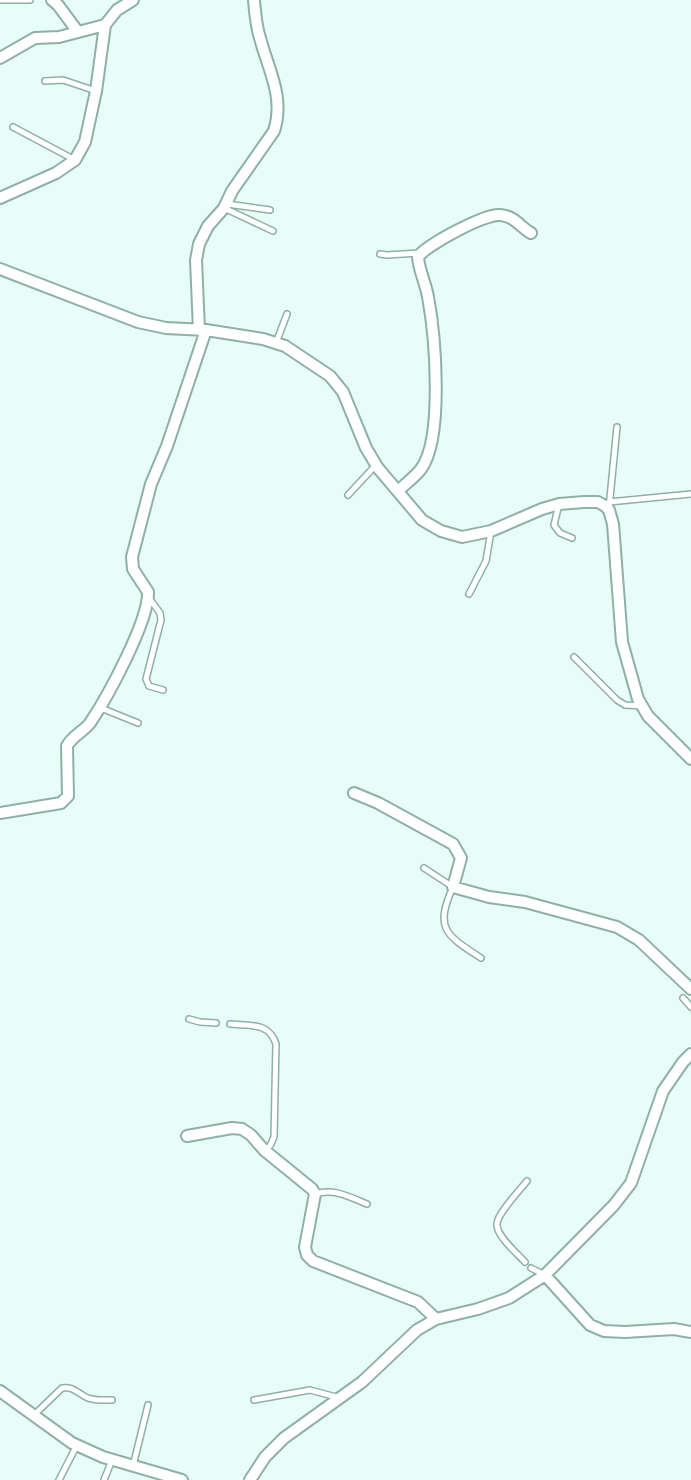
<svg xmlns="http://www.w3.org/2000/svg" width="691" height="1480" viewBox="0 0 691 1480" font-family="'Noto Sans',sans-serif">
<rect width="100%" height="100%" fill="#e8fdf7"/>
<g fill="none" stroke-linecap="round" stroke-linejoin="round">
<g stroke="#8eb1a7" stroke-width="8">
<path id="service" d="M0,0H30
M45,81L63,80L96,91
M13,127L75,160
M227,204L270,210
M224,208L273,231
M380,254L387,255L419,253
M276,343L287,314
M348,495L376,465
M609,502L691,494
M559,504L554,525L560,533L572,538
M609,508L617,427
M469,594L486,561L491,531
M149,598L160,613L161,620L146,679L149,686L163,690
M574,657L617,700L625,705L642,706
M101,708L138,723
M424,868L453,887C434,929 446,935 481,958
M683,998L691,1007
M189,1019L200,1022L216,1023
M230,1024C250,1026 269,1022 276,1044L274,1137L270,1146L264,1150
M315,1194C334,1188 350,1197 367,1204
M525,1262C518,1254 496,1236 497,1224C497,1214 520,1190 527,1181
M531,1268L545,1275
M254,1400L310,1390L340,1398
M34,1415L62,1388C74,1386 78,1394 88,1398C96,1401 104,1400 112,1400
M133,1466L148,1405
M59,1480L77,1445
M104,1480L112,1460"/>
</g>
<g stroke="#8eb1a7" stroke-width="14">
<path id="minor" d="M52,0L58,5L78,32
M0,58L35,38L59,37L105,25
M0,198L56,173L75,160L85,142L96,91L105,25L117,10L133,0
M0,269L138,322L166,328L206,330L263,339L285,346L330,376L343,392L366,448L378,468L422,520L441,531L462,537L491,531L542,509L559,504L584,502H598L605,506L609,510L613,524L622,642L638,699L648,716L691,759
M199,330L196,260L199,244L208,226L224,208L232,191L274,131C285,97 268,69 260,38C256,26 255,12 254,0
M398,491C405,484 415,477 421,469C444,438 435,334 428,297C426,284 419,271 418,257C426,245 486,213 500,215C515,216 520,227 531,233
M354,793L378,803L453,844L461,858L453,887L489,897L525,902L617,927L639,940L691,989
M0,813L61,803L68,796L67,746C72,736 83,732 90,723C107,698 149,621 148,592L133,569L132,557L151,484L167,446L206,330
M187,1136L232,1128L242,1129L251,1135L264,1150L312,1189L315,1194L305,1247L307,1255L313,1261L418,1302L436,1319
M545,1275L590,1325L604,1331L625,1332L674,1329L691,1332
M0,1391L72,1443L103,1457L182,1480
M250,1480L265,1457L284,1438L362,1382L417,1330L436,1319L478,1309L509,1298L545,1275L614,1205L631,1183L663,1091L683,1062L691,1054"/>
</g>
<use href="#service" stroke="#fff" stroke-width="5"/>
<use href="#minor" stroke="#fff" stroke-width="10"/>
</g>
</svg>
